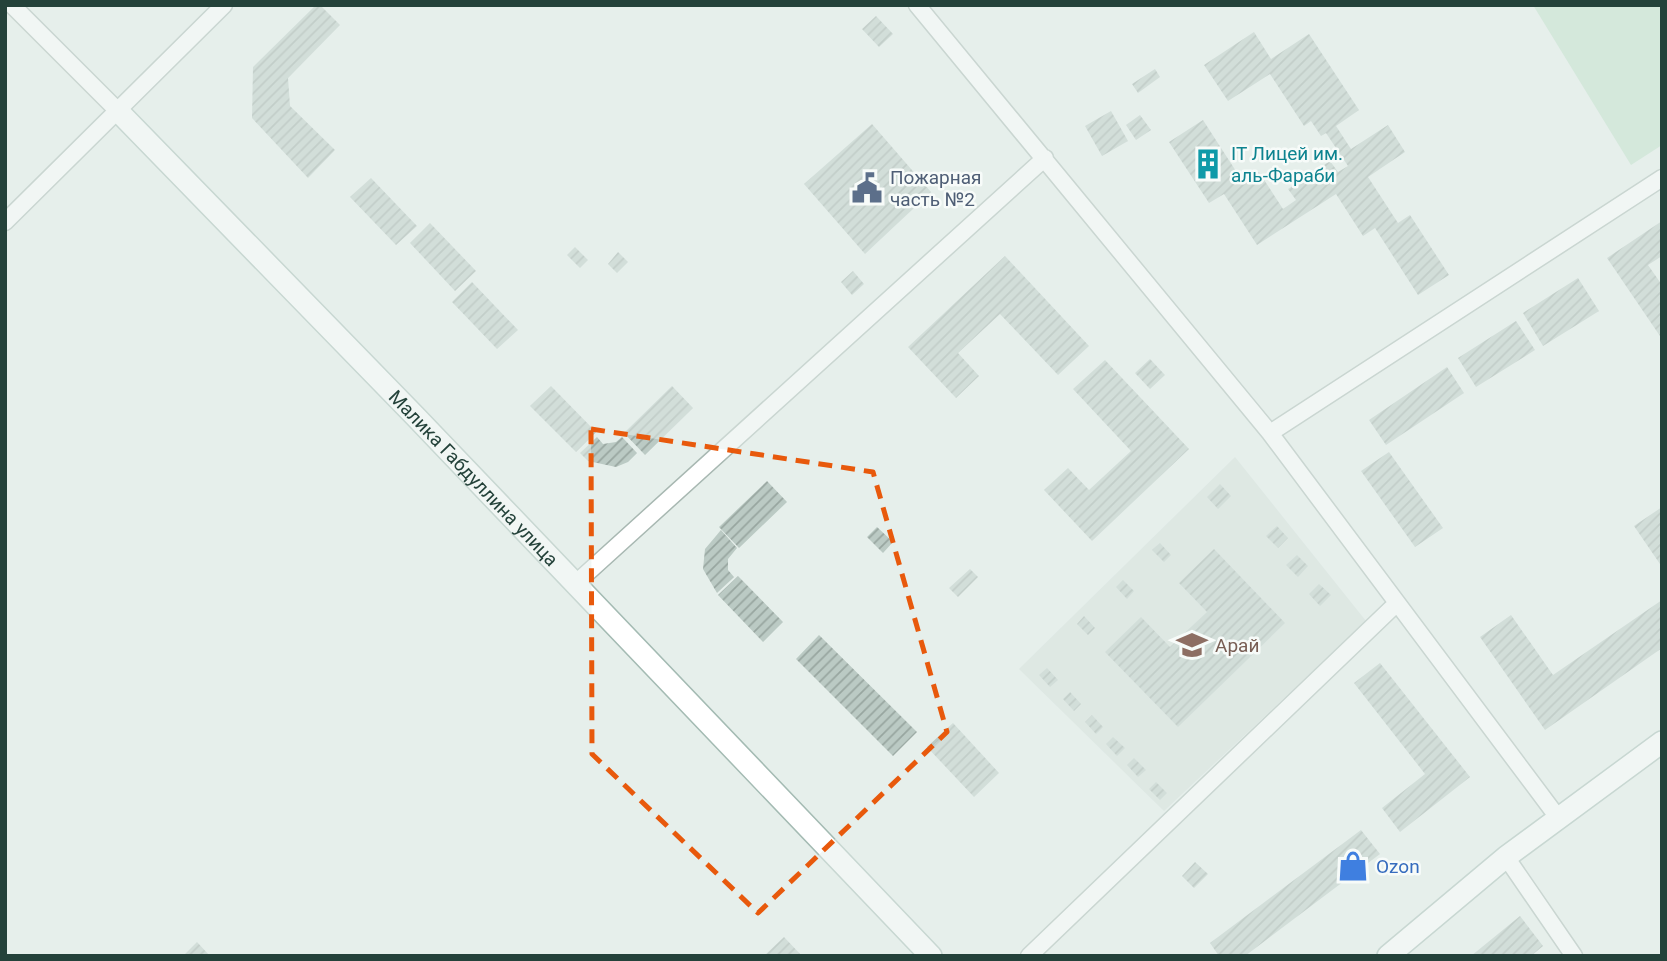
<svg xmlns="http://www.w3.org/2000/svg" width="1667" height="961" viewBox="0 0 1667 961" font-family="Roboto,sans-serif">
<defs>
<pattern id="building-hatch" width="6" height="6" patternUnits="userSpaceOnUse" patternTransform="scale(1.75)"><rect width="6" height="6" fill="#bbcac4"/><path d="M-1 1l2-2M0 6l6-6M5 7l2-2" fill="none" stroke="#98a6a0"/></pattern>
</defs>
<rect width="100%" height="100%" fill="#e6efeb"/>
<path fill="#d4dfda" d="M1235,457L1366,621L1164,811L1019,669Z"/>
<path fill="#bfe0c8" d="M1533,5H1662V145L1631,165Z"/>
<path fill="url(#building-hatch)" d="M316,5H320L340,25L288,78L290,106L335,150L308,178L252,118L253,67Z
M876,16L893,34L879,47L862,29Z
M1254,32L1271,59L1309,34L1359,110L1336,126L1351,149L1388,125L1405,152L1368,177L1398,223L1410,215L1449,275L1418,295L1375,228L1363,236L1336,194L1257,245L1224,194L1209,203L1169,142L1203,120L1243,182L1259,172L1283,209L1296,200L1288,189L1330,161L1338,172L1348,166L1326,133L1321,136L1311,121L1304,126L1270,74L1228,101L1204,65Z
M1155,69L1160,77L1138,93L1132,84Z
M1111,111L1128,141L1102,156L1085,126Z
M1140,115L1151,130L1136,140L1126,125Z
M872,124L931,192L865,254L804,184Z
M371,178L417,226L396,245L350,197Z
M1662,221V256L1648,265L1662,285V339L1607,258Z
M430,223L476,271L455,291L410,243Z
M575,247L588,260L580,268L567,255Z
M618,252L628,262L617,273L608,264Z
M1005,256L1089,346L1058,375L1000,314L958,353L979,376L956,398L908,347Z
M853,271L864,284L852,295L841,282Z
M1578,278L1599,311L1543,346L1523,313Z
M472,282L518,330L497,349L452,302Z
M1516,321L1535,350L1476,387L1458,358Z
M1150,359L1165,375L1150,389L1135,373Z
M1105,360L1189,449L1092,541L1044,490L1068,468L1089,490L1131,451L1073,389Z
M1447,367L1464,393L1386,445L1369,420Z
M551,386L596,432L576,452L530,406Z
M672,386L693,408L645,455L624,433Z
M597,437L603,444L616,442L622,437L637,453L628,462L616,467L588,461L580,453Z
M1389,452L1443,528L1415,547L1361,471Z
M767,481L787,502L739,548L719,527Z
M1220,484L1231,496L1218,509L1207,497Z
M1662,507V567L1634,526Z
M1277,526L1288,538L1278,548L1266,536Z
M877,527L893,542L883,553L867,537Z
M721,530L737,548L728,559V570L734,577L717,593L703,569L705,549Z
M1160,543L1171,555L1164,562L1152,550Z
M1214,549L1285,623L1178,727L1105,652L1141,617L1170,647L1207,612L1179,583Z
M1297,555L1308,566L1298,577L1286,565Z
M970,569L978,577L958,597L949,588Z
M738,576L783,622L763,642L718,595Z
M1123,580L1134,591L1127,599L1116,587Z
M1319,584L1331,595L1320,606L1309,594Z
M1662,600V648L1545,730L1480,637L1511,615L1553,675Z
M1084,616L1095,628L1088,635L1077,624Z
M819,635L917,732L893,756L796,659Z
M1380,663L1470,777L1400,832L1382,808L1425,774L1354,683Z
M1047,668L1058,680L1050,687L1039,675Z
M1070,692L1081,704L1074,711L1063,699Z
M1092,715L1103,727L1096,734L1085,722Z
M953,723L999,773L974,797L927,747Z
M1113,737L1125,748L1117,756L1106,744Z
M1134,758L1146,770L1138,777L1127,765Z
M1156,782L1167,793L1160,800L1149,789Z
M1361,830L1380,854L1245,956H1219L1210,943Z
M1195,862L1208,874L1194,888L1182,876Z
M1520,916L1543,946L1531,956H1471Z
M784,937L802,956H764Z
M197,942L210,956H183Z"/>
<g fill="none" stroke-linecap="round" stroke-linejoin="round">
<g stroke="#a8b8b2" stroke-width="19">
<path id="street" d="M12,5L118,111
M917,5L1270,433L1559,819
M5,222L224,5
M1270,433L1662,178
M575,584L1045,158
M1506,857L1574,956
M1029,956L1396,604"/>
</g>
<g stroke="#a4bbb3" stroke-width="24">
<g id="secondary">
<path id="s1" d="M118,111L415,416L931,956"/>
<path d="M1388,956L1506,857L1662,742"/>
</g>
</g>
<use href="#street" stroke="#fff" stroke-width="16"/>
<use href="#secondary" stroke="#fff" stroke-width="21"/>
</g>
<path d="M0 0H1667V961H0ZM591,429L873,472L947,732L758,913L592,754Z" fill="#e6efeb" fill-opacity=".55" fill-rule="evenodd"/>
<path fill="none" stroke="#e8590c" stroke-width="5" stroke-dasharray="14 9" stroke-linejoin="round" d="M591,429L873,472L947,732L758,913L592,754Z"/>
<defs>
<g id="building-bare" transform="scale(2.415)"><path d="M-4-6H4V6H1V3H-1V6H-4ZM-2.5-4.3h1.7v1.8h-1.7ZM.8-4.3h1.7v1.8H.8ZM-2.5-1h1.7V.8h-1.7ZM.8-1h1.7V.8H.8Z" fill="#0f9aa8" stroke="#f7fbf9" stroke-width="2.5" paint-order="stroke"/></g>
<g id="civic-bare" transform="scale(2.415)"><path d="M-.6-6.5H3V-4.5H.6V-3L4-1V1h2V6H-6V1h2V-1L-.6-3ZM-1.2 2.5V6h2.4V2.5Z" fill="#5c6f8a" stroke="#f7fbf9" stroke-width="2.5" paint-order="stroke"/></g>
<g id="school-bare" transform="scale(2.415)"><path d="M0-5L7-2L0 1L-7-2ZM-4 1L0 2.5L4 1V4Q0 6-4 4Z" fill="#8d6e63" stroke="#f7fbf9" stroke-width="2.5" paint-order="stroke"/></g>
<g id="shop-bare" transform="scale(2.415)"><path d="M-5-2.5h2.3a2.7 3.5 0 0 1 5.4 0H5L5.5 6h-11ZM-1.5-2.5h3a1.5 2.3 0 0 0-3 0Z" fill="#3f7fe0" stroke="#f7fbf9" stroke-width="2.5" paint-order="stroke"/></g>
</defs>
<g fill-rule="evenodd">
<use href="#building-bare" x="1208" y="164"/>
<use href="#civic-bare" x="867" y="188"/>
<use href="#school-bare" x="1192" y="645"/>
<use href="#shop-bare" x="1353" y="866"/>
</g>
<g text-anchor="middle" stroke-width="5" stroke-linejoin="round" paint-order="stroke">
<g font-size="19" fill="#0d838f" stroke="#f7fbf9" text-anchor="start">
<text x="1231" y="160">IT Лицей им.<tspan x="1231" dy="22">аль-Фараби</tspan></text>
</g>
<g font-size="19" fill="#4e5e75" stroke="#f7fbf9" text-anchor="start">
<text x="890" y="184">Пожарная<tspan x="890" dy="22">часть №2</tspan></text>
</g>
<g font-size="19" fill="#24423a" stroke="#f7fbf9">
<text dy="7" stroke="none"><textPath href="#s1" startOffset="511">Малика Габдуллина улица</textPath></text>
</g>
<g font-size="19" fill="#785e54" stroke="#f7fbf9" text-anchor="start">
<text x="1215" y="652">Арай</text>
</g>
<g font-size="19" fill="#366cbe" stroke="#f7fbf9" text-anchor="start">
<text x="1376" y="873">Ozon</text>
</g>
</g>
<rect width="1667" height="961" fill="none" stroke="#24423a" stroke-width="14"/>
</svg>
